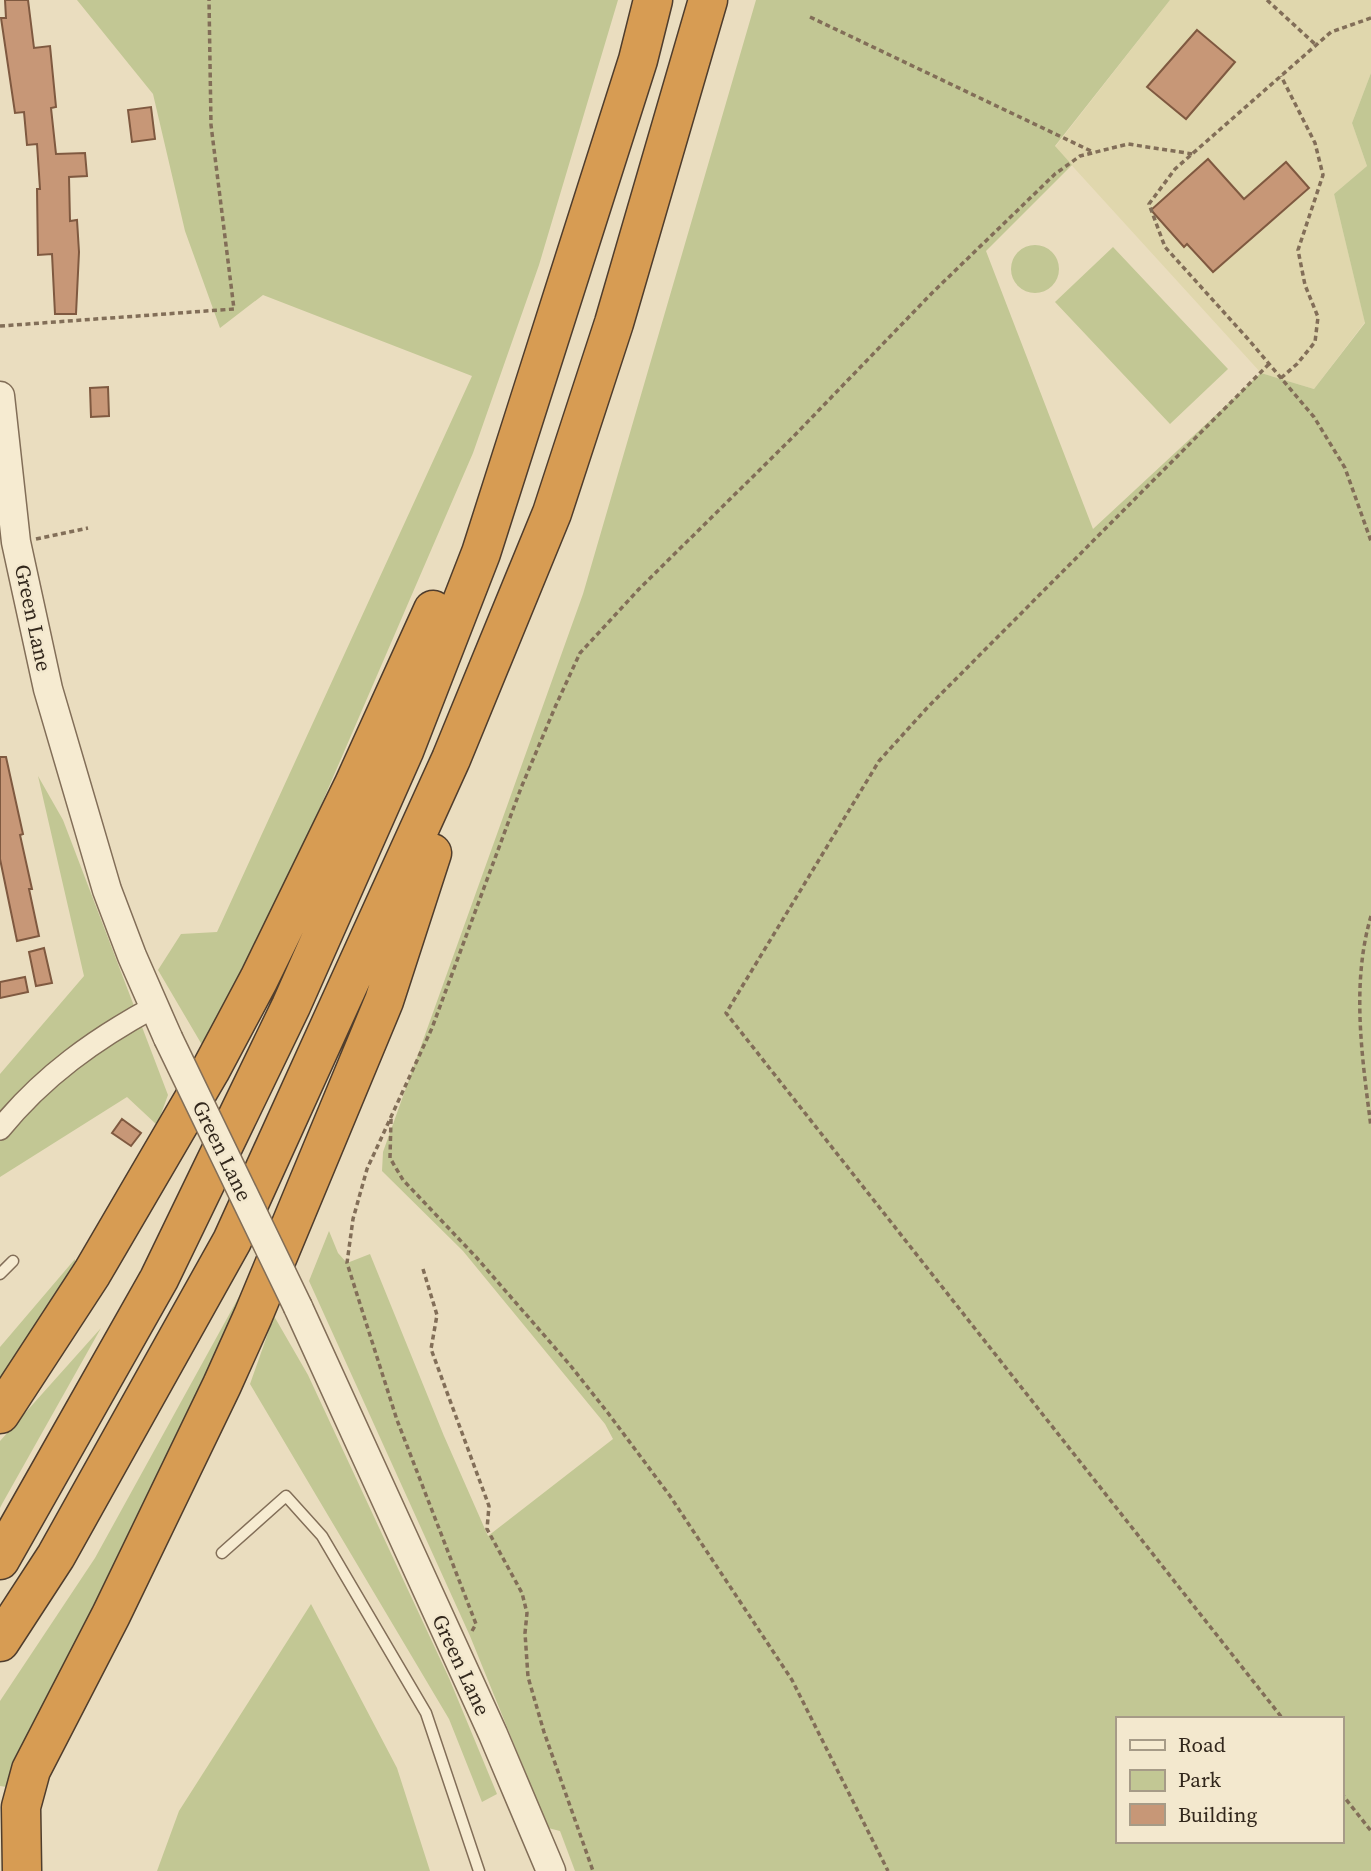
<svg xmlns="http://www.w3.org/2000/svg" width="1371" height="1871" viewBox="0 0 1371 1871" font-family="'Source Serif 4',serif">
<rect width="100%" height="100%" fill="#eaddbf"/>
<path fill="#e0d7ad" d="M1170,0H1371V73L1352,123L1367,166L1334,194L1365,322L1314,389L1261,373L1055,147Z"/>
<path fill="#c2c794" fill-rule="evenodd" d="M77,0H618L539,265L473,453L249,972L205,1050L158,970L181,934L217,932L472,376L263,295L220,328L185,231L153,94Z
M756,0H1170L1055,146L1072,165L986,251L1093,529L1261,373L1314,389L1365,323L1334,194L1367,166L1352,123L1371,73V1871H575L560,1831L548,1828L470,1636L309,1281L329,1231L338,1253L347,1263L370,1254L444,1436L488,1536L613,1439L605,1424L463,1251L382,1171L383,1152L583,594ZM1117,1719H1341V1841H1117Z
M1011 269a24 24 0 1 1 48 0a24 24 0 1 1-48 0Z
M1113,247L1228,369L1170,424L1055,302Z
M38,776L63,820L168,1095L157,1125L127,1097L0,1177V1074L84,976Z
M75,1259L74,1275L0,1386V1347Z
M252,1273L249,1286L7,1787L0,1786V1701L95,1558Z
M274,1316L308,1375L449,1678L497,1794L482,1802L449,1719L250,1384Z
M101,1328L2,1504L0,1508V1441Z
M311,1604L397,1768L430,1871H157L179,1811Z"/>
<path fill="#c79777" stroke="#7f5940" stroke-width="2" d="M5,0H28L34,48L50,46L56,107L51,108L56,154L85,153L87,176L69,177L70,221L77,220L79,252L76,314H55L52,254L38,255L37,189H40L37,144L27,145L24,112L15,113L1,18H6Z
M1197,30L1235,62L1186,119L1147,87Z
M151,107L155,139L132,142L128,110Z
M1208,159L1244,199L1286,162L1309,188L1213,272L1187,244L1184,247L1151,210Z
M108,387L109,416L91,417L90,388Z
M0,757H6L19,816L23,834L20,835L32,889H29L39,936L17,941L0,859Z
M44,948L52,983L36,986L29,952Z
M25,977L28,992L0,998V982Z
M122,1119L141,1133L131,1146L112,1133Z"/>
<g fill="none" stroke-linecap="round" stroke-linejoin="round">
<g stroke="#826e58" stroke-width="13">
<path id="service" d="M0,1274L13,1261
M222,1553L286,1496L322,1536L426,1713L479,1871"/>
</g>
<g stroke="#826e58" stroke-width="24">
<path id="minor" d="M0,1129C43,1076 95,1039 154,1007"/>
</g>
<g stroke="#826e58" stroke-width="31">
<path id="tertiary" d="M0,396L16,542L48,689L107,890L132,956L168,1038
M298,1307L493,1734L551,1871"/>
</g>
<g stroke="#4f3d2d" stroke-width="41">
<path id="motorway" d="M0,1414L92,1273L210,1071L259,979L354,784L433,610
M0,1560L159,1279L291,1006L404,751L481,553L638,60L653,0
M0,1642L56,1556L232,1241L451,759L552,513L614,323L708,0
M22,1871L21,1807L31,1770L111,1615L222,1385L253,1316L384,1001L432,853"/>
</g>
<path stroke="#826e58" stroke-width="3.5" stroke-dasharray="5 3.5" stroke-linecap="butt" d="M1267,0L1316,45
M810,17L1091,151
M1371,18L1331,32L1175,169L1149,204L1165,247L1248,339L1314,417L1345,468L1371,541
M0,326L234,309L211,125L209,0
M1269,364L927,708L879,761L726,1013L1283,1719
M1281,378L1297,364L1315,342L1318,317L1305,285L1298,250L1323,175L1315,143L1281,76
M36,539L88,528
M1371,916C1351,984 1362,1057 1371,1127
M391,1119L390,1158L403,1180L476,1257L570,1365L608,1413L670,1496L792,1680L888,1871
M423,1269L437,1315L431,1349L489,1506L487,1529L522,1593L527,1613L525,1633L528,1677L544,1732L593,1871
M472,1631L476,1624L397,1420L347,1263L353,1219L367,1169L432,1028L521,788L556,705L580,653L639,589L792,438L932,293L1055,174L1080,156L1128,144L1193,154
M1341,1793L1371,1831"/>
<use href="#service" stroke="#f6ebd1" stroke-width="10"/>
<use href="#minor" stroke="#f6ebd1" stroke-width="21"/>
<use href="#tertiary" stroke="#f6ebd1" stroke-width="28"/>
<use href="#motorway" stroke="#d79c53" stroke-width="38"/>
<g stroke="#826e58" stroke-width="31" stroke-linecap="butt">
<path id="tertiary-bridge" d="M168,1038L298,1307"/>
</g>
<use href="#tertiary-bridge" stroke="#f6ebd1" stroke-width="28"/>
</g>
<g text-anchor="middle" stroke-width="5" stroke-linejoin="round" paint-order="stroke">
<g font-size="21" fill="#32271c" stroke="#f3e8ce">
<text transform="translate(33 618) rotate(78)" y="7">Green Lane</text>
<text transform="translate(222 1151) rotate(64)" y="7">Green Lane</text>
<text transform="translate(461 1665) rotate(65)" y="7">Green Lane</text>
</g>
</g>
<rect x="1116" y="1717" width="228" height="126" fill="#f3e8ce" stroke="#a69b87" stroke-width="2"/>
<rect x="1130" y="1740" width="35" height="10" fill="#f6ebd1" stroke="#a69b87" stroke-width="2"/>
<text x="1178" y="1752" font-size="21" fill="#32271c">Road</text>
<rect x="1130" y="1770" width="35" height="21" fill="#c2c794" stroke="#a69b87" stroke-width="2"/>
<text x="1178" y="1787" font-size="21" fill="#32271c">Park</text>
<rect x="1130" y="1804" width="35" height="21" fill="#c79777" stroke="#a69b87" stroke-width="2"/>
<text x="1178" y="1822" font-size="21" fill="#32271c">Building</text>
</svg>
